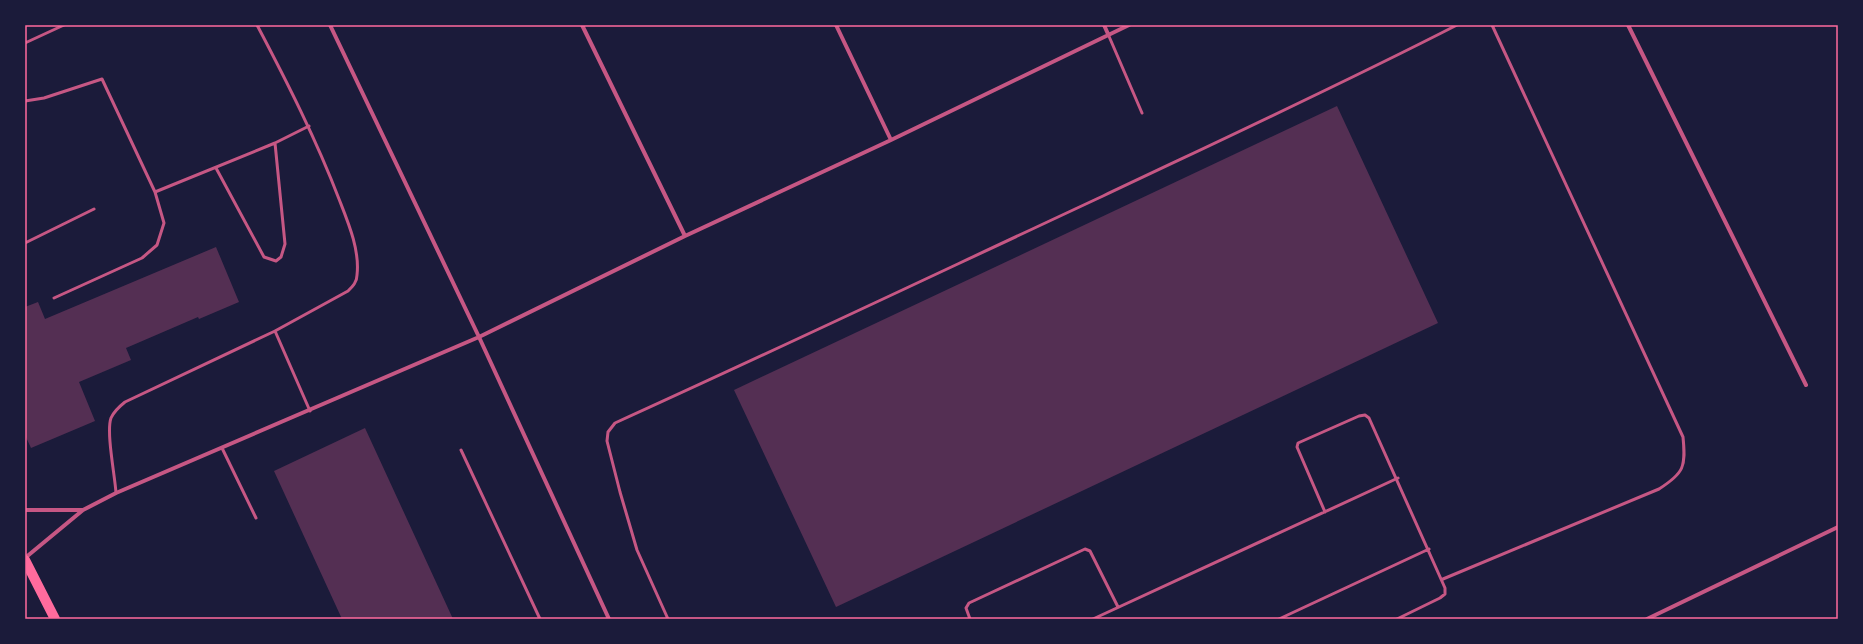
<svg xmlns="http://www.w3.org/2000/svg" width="1863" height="644" viewBox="0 0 1863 644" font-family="'Exo 2',sans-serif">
<rect width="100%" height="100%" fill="#1b1b3a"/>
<path fill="#542f53" d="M1337,106L1438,323L836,607L734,390Z
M216,247L239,302L199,319L198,317L126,348L131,360L79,382L95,421L31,448L25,435V307L38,302L45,319Z
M365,428L453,619H342L274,471Z"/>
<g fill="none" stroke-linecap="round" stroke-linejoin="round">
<path stroke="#c65784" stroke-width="3" d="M257,25C287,82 316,139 339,199C348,222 360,250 357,275C357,282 353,286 348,291L275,331
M1108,34L1142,113
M25,43L64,25
M25,101L44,98L102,79L155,192L275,143L309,126
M216,168L264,257L276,261L281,257L285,244L275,143
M25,243L94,209
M54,298L142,258L157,245L164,223L155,192
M222,448L256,518
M461,450L540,619
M116,493C115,476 106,432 111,418C114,411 120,406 125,402L275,331L310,411
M1325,512L1297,447L1298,443L1359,416L1365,415L1369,418L1445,588V594L1440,598L1397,619
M1443,579L1659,489C1684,473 1686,467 1683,437L1492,25
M668,619L637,550L620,492L607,441L608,432L615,423C778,349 940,272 1103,196C1221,140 1340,85 1457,25
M970,619L966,608L969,603L1085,549L1090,551L1118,607
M1093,619L1398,478
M1279,619L1429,549"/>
<path stroke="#c65784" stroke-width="4" d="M330,25L479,337L609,619
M582,25L685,236
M836,25L891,140
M1104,25L1108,34
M1628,25L1806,385
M25,510H83
M25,558L83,510L116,493L479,337L685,236L891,140L1129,25
M1647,619L1838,527"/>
<path stroke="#ff6b9d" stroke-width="10" d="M25,560L55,619"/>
</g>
<rect width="1863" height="644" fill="none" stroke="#1b1b3a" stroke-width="52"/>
<rect x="26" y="26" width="1811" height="592" fill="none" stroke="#ff6b9d" stroke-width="1.5"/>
</svg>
